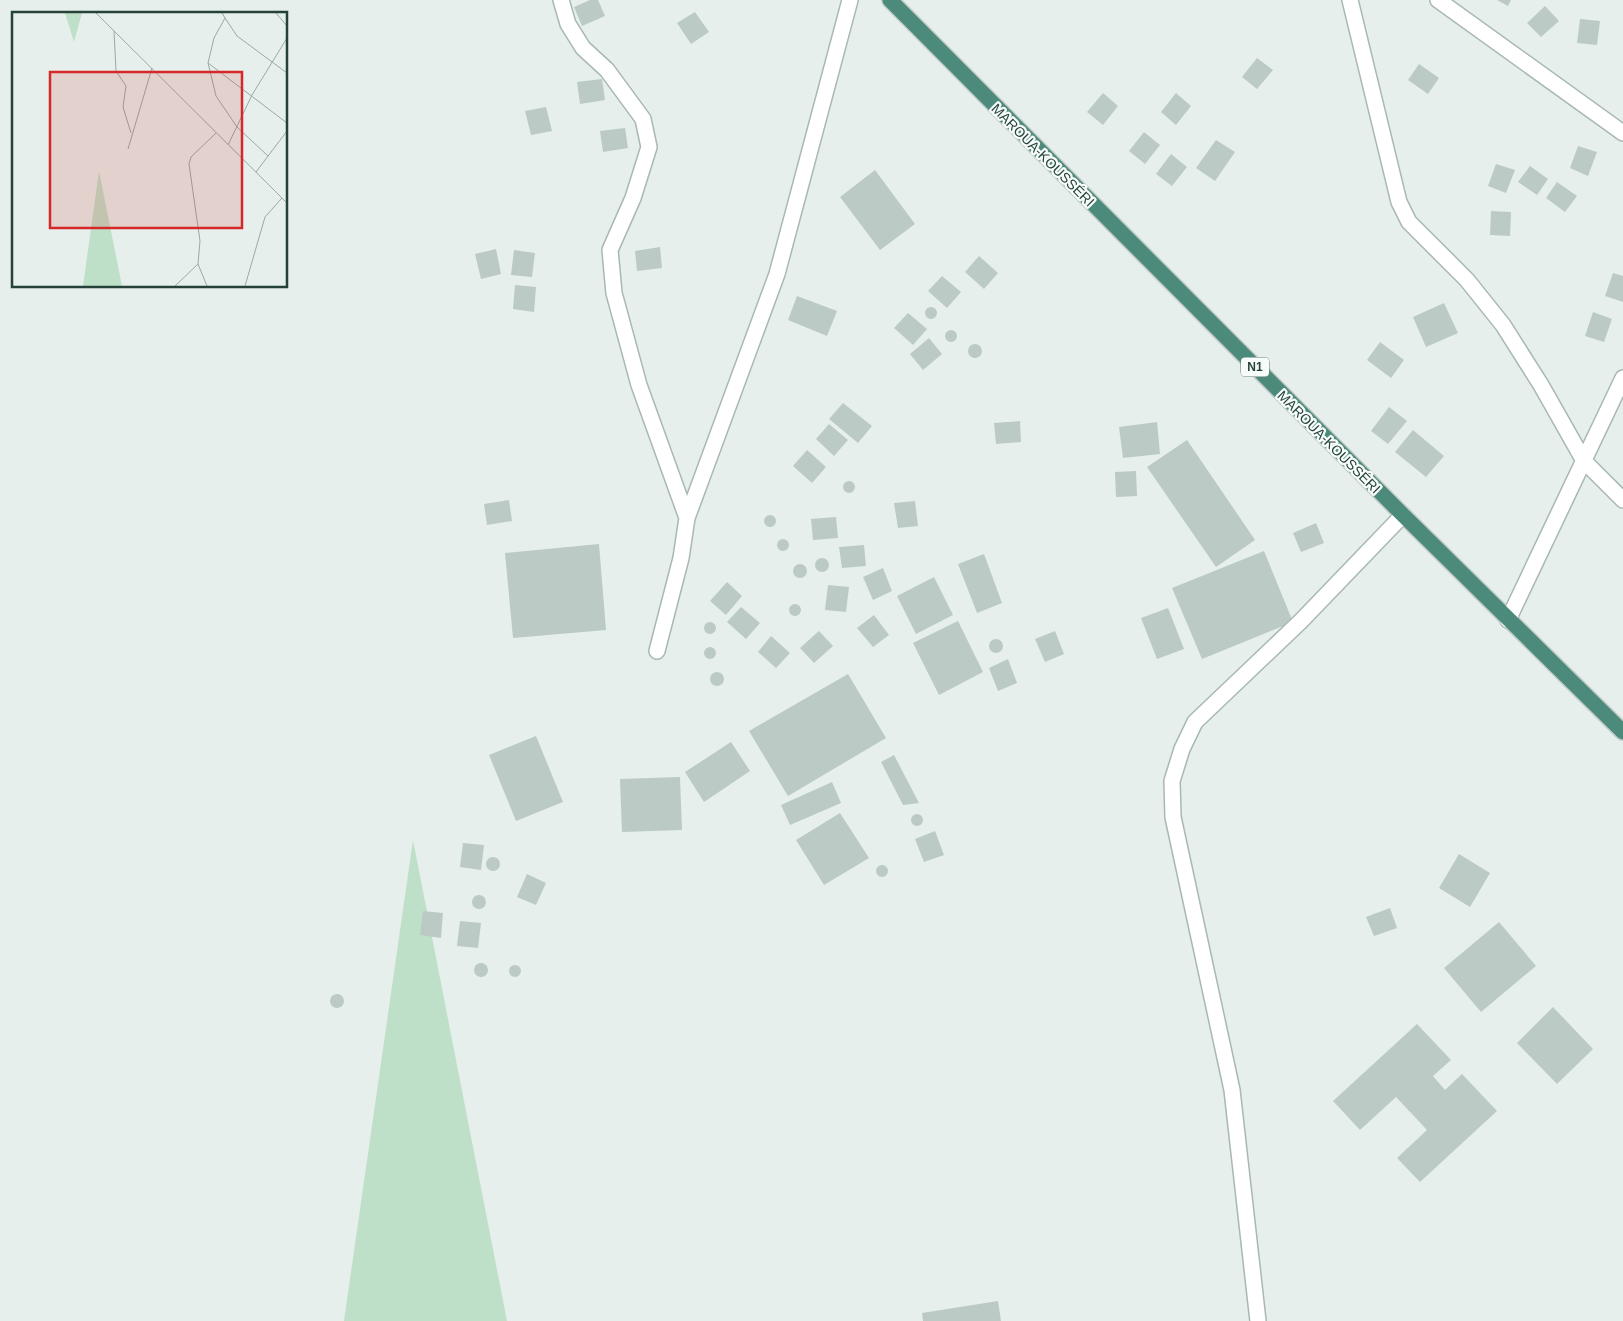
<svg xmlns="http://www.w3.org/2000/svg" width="1623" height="1321" viewBox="0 0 1623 1321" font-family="Arial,sans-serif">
<rect width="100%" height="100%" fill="#e6efeb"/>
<path fill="#bfe0c8" d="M413,840L507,1321H344Z"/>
<path fill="#bbcac4" d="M590,0H598L605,16L582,26L574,7Z
M1497,0H1511L1508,6Z
M1545,6L1559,21L1541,37L1527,23Z
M695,12L709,32L691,44L677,23Z
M1580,19L1600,21L1597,45L1577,43Z
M1257,58L1273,70L1257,89L1242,77Z
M1419,64L1439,78L1428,94L1408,80Z
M602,79L605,100L580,104L577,82Z
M1103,93L1118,106L1103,125L1087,112Z
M1176,93L1191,106L1176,125L1161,112Z
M546,107L552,131L531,135L525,111Z
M625,128L628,148L603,152L600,131Z
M1144,132L1160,145L1145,164L1129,151Z
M1216,140L1235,152L1215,181L1196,168Z
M1578,146L1597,152L1588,176L1570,168Z
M1171,154L1187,167L1172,186L1156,174Z
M1496,164L1515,170L1506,193L1488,186Z
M1530,166L1548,179L1537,195L1518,182Z
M875,170L915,224L880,250L840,197Z
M1557,182L1577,196L1565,212L1546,198Z
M1491,211L1511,212L1510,236L1490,235Z
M660,247L662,268L637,271L635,251Z
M496,249L501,274L481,279L475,254Z
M514,250L535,253L532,277L511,275Z
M979,256L998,273L984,289L965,272Z
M1613,273L1623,276V302L1605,296Z
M942,276L961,292L947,308L928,291Z
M515,285L536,287L534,312L513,309Z
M797,296L837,311L827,336L788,320Z
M1444,303L1458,333L1426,347L1413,317Z
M925 313a6 6 0 1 1 12 0a6 6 0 1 1-12 0Z
M1593,312L1612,319L1604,342L1585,336Z
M908,313L927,329L913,345L894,328Z
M945 336a6 6 0 1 1 12 0a6 6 0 1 1-12 0Z
M929,338L942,354L923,370L910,354Z
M1380,342L1404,360L1391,378L1367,360Z
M968 351a7 7 0 1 1 14 0a7 7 0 1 1-14 0Z
M843,403L872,426L858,443L829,419Z
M1389,407L1407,421L1388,444L1371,431Z
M1020,421L1021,442L996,444L994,423Z
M1157,422L1160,454L1123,458L1119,427Z
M829,424L848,440L834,456L816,439Z
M1413,430L1444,456L1426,477L1395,452Z
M1187,440L1255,540L1216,567L1147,467Z
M807,450L826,467L812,483L793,466Z
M1136,471L1137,496L1116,497L1115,472Z
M843 487a6 6 0 1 1 12 0a6 6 0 1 1-12 0Z
M509,500L512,521L487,525L484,504Z
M915,501L918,526L898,528L894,503Z
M764 521a6 6 0 1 1 12 0a6 6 0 1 1-12 0Z
M836,517L838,538L813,540L811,519Z
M1316,523L1324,543L1301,552L1293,533Z
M777 545a6 6 0 1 1 12 0a6 6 0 1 1-12 0Z
M599,544L606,630L513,638L505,553Z
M864,545L866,566L842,568L839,547Z
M1264,551L1293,622L1202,659L1172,588Z
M984,554L1002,603L977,613L958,564Z
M815 565a7 7 0 1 1 14 0a7 7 0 1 1-14 0Z
M793 571a7 7 0 1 1 14 0a7 7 0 1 1-14 0Z
M883,568L892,591L873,600L863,577Z
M934,577L953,615L916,634L897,596Z
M727,582L742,596L726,615L710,601Z
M828,585L849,587L846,612L825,610Z
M789 610a6 6 0 1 1 12 0a6 6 0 1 1-12 0Z
M741,607L760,623L746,639L727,622Z
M1168,608L1184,649L1157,659L1141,618Z
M874,615L889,635L873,647L857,628Z
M958,621L983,672L939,695L913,643Z
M704 628a6 6 0 1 1 12 0a6 6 0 1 1-12 0Z
M819,631L833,646L814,663L800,648Z
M1055,631L1064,654L1045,662L1035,639Z
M771,636L790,653L776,668L758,652Z
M989 646a7 7 0 1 1 14 0a7 7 0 1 1-14 0Z
M704 653a6 6 0 1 1 12 0a6 6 0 1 1-12 0Z
M1008,659L1017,683L998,691L989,668Z
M710 679a7 7 0 1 1 14 0a7 7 0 1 1-14 0Z
M848,674L886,738L788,796L749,731Z
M536,736L563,802L516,821L489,755Z
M731,742L750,771L704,802L685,772Z
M894,755L919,803L903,805L881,762Z
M680,777L682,830L622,832L620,779Z
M832,782L841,803L790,825L781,805Z
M840,813L869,858L824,885L796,840Z
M911 820a6 6 0 1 1 12 0a6 6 0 1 1-12 0Z
M935,831L944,855L924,862L915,839Z
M463,843L484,845L481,870L460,867Z
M1459,854L1490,873L1470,907L1439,888Z
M486 864a7 7 0 1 1 14 0a7 7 0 1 1-14 0Z
M876 871a6 6 0 1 1 12 0a6 6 0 1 1-12 0Z
M527,874L546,883L536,905L517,897Z
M472 902a7 7 0 1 1 14 0a7 7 0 1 1-14 0Z
M1390,908L1397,928L1374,936L1366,917Z
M423,911L443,913L441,938L420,935Z
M460,921L481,923L478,948L457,946Z
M1499,922L1536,966L1481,1012L1444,968Z
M474 970a7 7 0 1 1 14 0a7 7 0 1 1-14 0Z
M509 971a6 6 0 1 1 12 0a6 6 0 1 1-12 0Z
M330 1001a7 7 0 1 1 14 0a7 7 0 1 1-14 0Z
M1553,1007L1593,1049L1557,1084L1517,1043Z
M1417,1024L1451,1060L1433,1076L1445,1090L1462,1074L1497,1111L1420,1182L1397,1158L1427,1130L1396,1097L1360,1130L1333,1101Z
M998,1301L1001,1321H923L922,1313Z"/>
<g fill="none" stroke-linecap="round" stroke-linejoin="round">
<g stroke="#a8b8b2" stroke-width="18">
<path id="minor" d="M561,0L568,24L583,48L607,70L643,119L649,147L633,198L610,250L614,293L639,385L687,518
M1350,0L1399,202L1409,222L1467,280L1503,325L1541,385L1584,461L1623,500
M1438,0L1623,133
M1508,620L1623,378
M657,651L681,558L687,518L777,274L850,0
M1258,1321L1232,1090L1173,817L1172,781L1182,749L1195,722L1301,621L1403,515"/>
</g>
<g stroke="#c2cac8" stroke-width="18">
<path id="trunk" d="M890,0L1403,515L1623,732"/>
</g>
<use href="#minor" stroke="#fff" stroke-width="15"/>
<use href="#trunk" stroke="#4c8a7c" stroke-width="15"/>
</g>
<g text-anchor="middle" stroke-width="4.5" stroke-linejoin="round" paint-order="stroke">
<rect fill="#f7fbf9" stroke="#637a73" stroke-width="1" x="1241" y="357.5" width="28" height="19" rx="4"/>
<g font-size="12" font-weight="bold" fill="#24423a">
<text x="1255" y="371">N1</text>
</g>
<g font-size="14" fill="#24423a" stroke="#f7fbf9">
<text transform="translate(1043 155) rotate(45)" y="5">MAROUA-KOUSSÉRI</text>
<text transform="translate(1329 442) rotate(45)" y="5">MAROUA-KOUSSÉRI</text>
</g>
</g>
<g transform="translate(12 12)">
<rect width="275" height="275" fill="#e6efeb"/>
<path d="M53,1H70L62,30ZM87,159L110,274H71Z" fill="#bfe0c8"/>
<path fill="none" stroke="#98aaa4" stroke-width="1" d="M84,1L275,191M210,1L213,6L202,26L196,51L204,84L225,115L256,144M264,1L275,14M213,6L225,24L275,61M102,19L104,59L114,74L111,95L119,121M196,51L275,111M216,133L240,83L275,26M116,137L140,56M244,160L275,119M163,274L186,252M195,274L186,252L188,229L177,152L179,145L204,121M233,274L253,205L270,186"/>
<path fill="#d62828" fill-opacity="0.15" stroke="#d62828" stroke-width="2.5" d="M38,60H230V216H38Z"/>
<rect width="275" height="275" fill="none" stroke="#24423a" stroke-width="2.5"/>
</g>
</svg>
